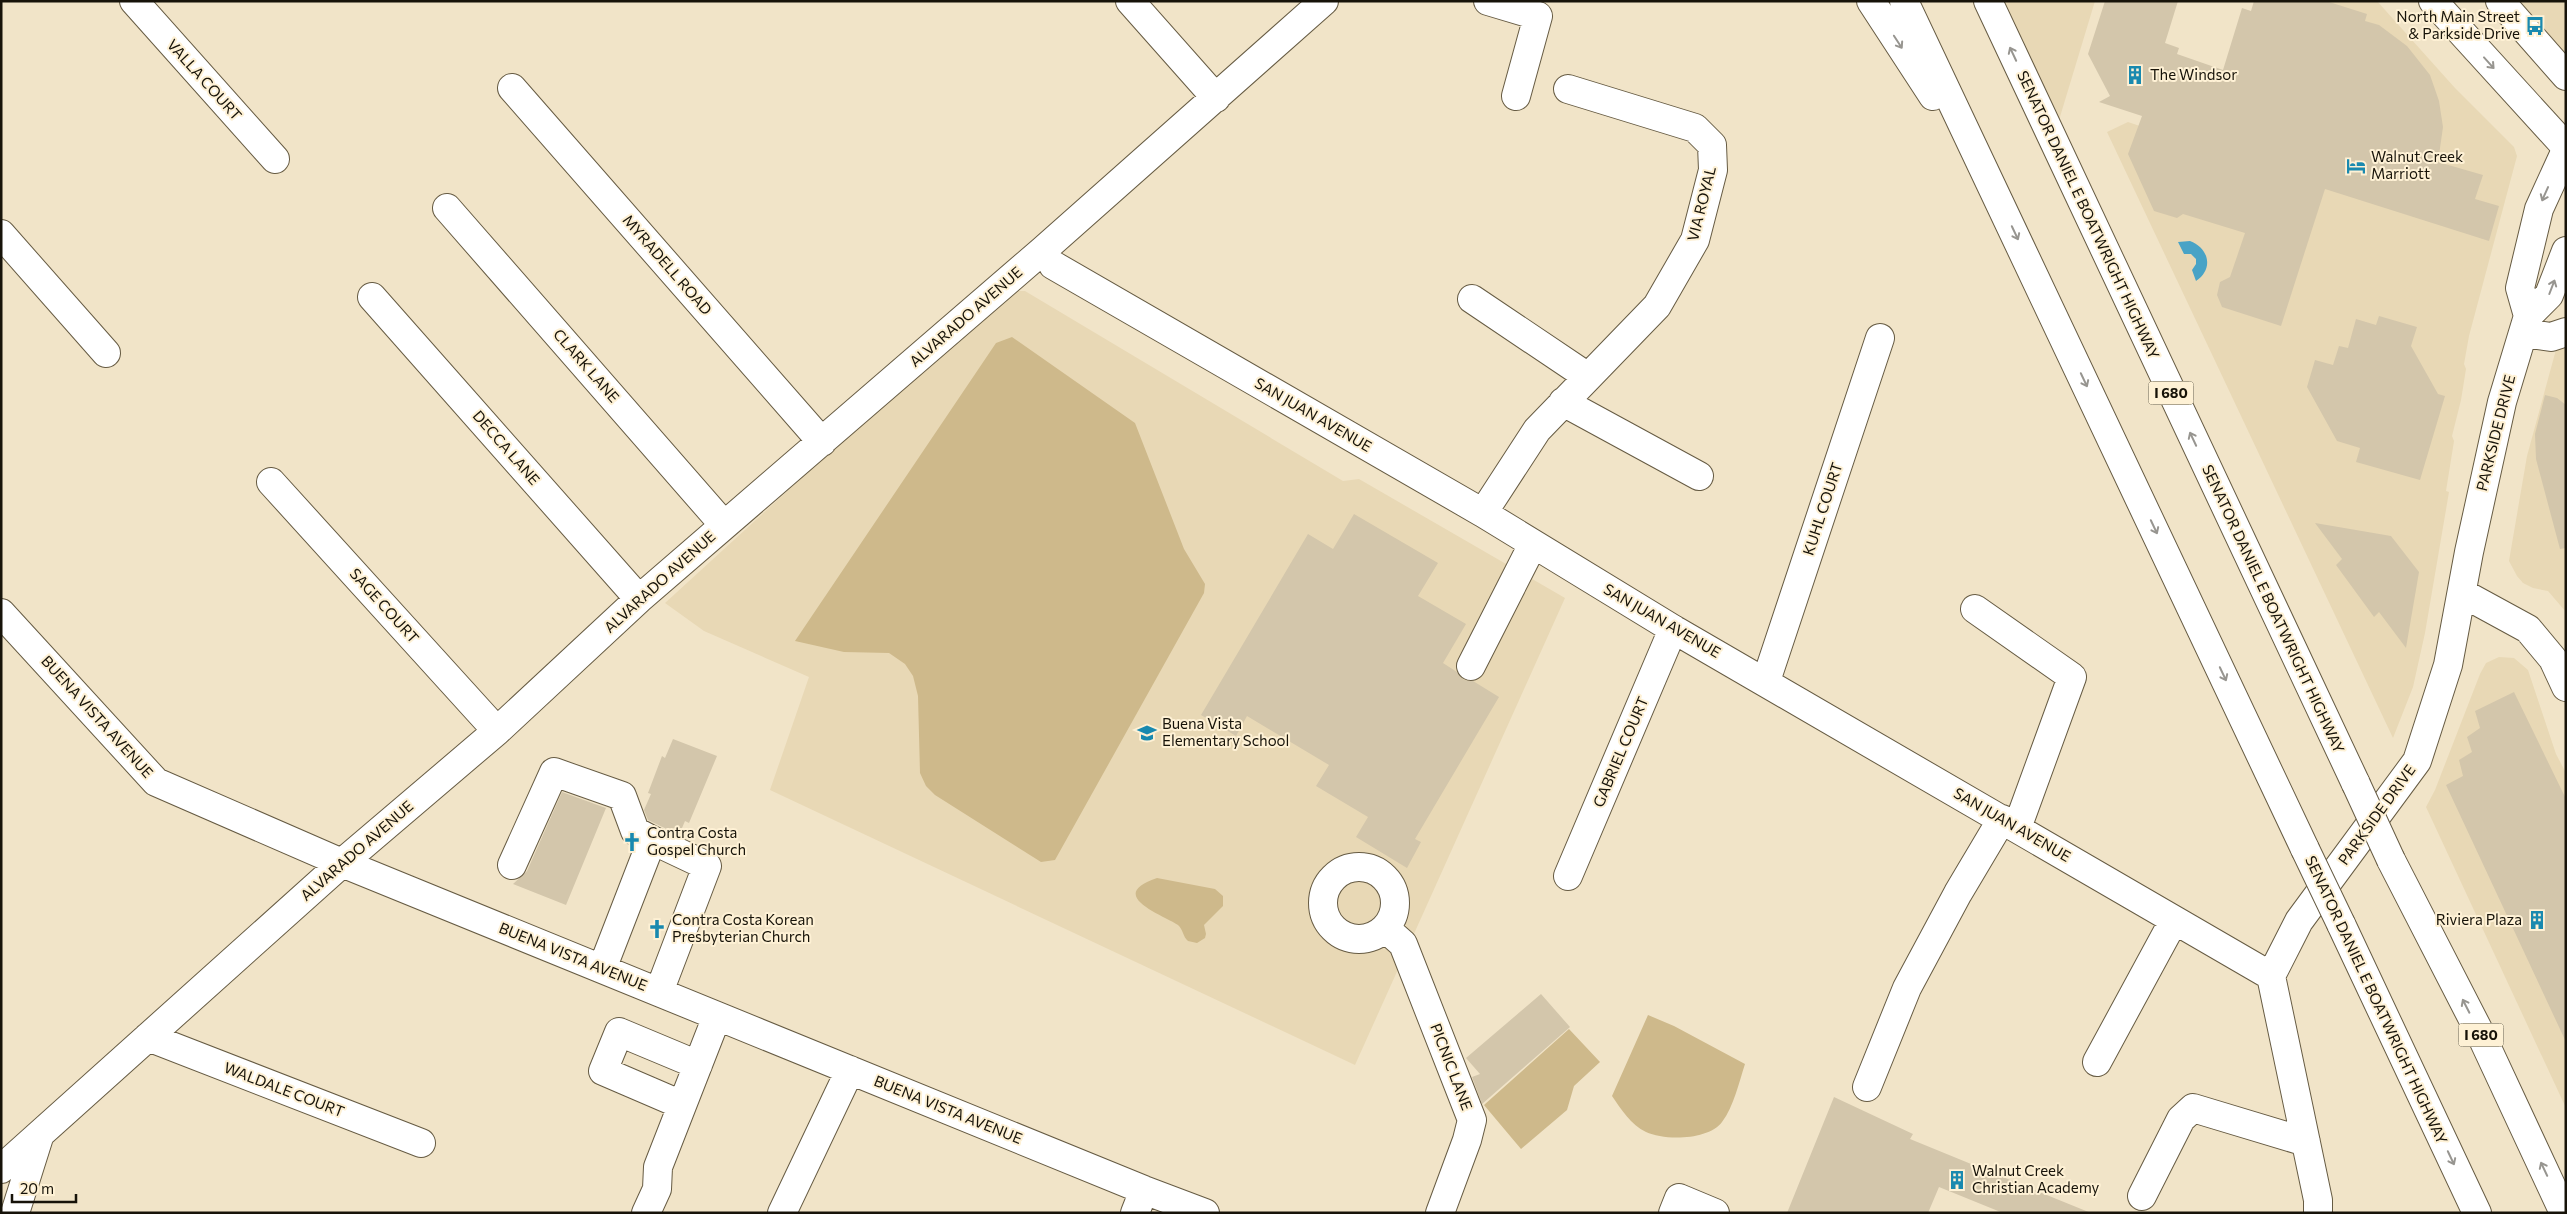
<svg xmlns="http://www.w3.org/2000/svg" width="2567" height="1214" viewBox="0 0 2567 1214" font-family="Commissioner,sans-serif">
<rect width="100%" height="100%" fill="#f1e4c8"/>
<path fill="#e8d8b5" d="M1988,1H2095L2053,140Z
M2304,1H2377L2455,88L2514,147L2517,156L2469,336L2464,364L2466,369L2461,400L2452,436L2454,441L2446,491L2449,492L2425,633L2413,687L2393,738L2107,132L2128,122L2252,164Z
M2500,1H2566V76Z
M1006,291H1025L1343,481L1359,479L1565,598L1355,1065L770,790L809,677L704,631L665,603Z
M2566,313V612L2548,591L2533,588L2523,583L2517,576L2509,561L2527,456Z
M2499,657L2514,658L2528,670L2556,754L2566,773V1108L2426,807L2435,790L2480,674L2486,663Z"/>
<path fill="#ceb98b" d="M1012,337L1135,423L1184,549L1205,584L1204,593L1055,860L1041,862L935,795L926,786L920,773L918,696L913,676L905,664L889,653L844,652L795,641L996,343Z
M1157,878L1215,889L1223,896V906L1204,925L1206,934L1205,938L1197,943L1188,941C1183,937 1183,929 1178,925C1160,914 1106,895 1157,878Z
M1648,1015L1674,1026L1745,1064C1739,1082 1734,1106 1722,1122C1709,1140 1665,1141 1646,1132C1631,1125 1621,1109 1612,1096Z
M1569,1029L1600,1062L1574,1086L1567,1110L1521,1149L1484,1105Z"/>
<path fill="#48a3c6" d="M2190,241C2209,248 2214,269 2196,281L2192,270L2196,264V259L2191,254H2184L2178,242Z"/>
<path fill="#d3c6ab" d="M2105,1H2178L2165,43L2179,48L2177,54L2223,70L2242,8L2251,11L2254,1H2326L2367,14L2365,21L2379,25L2407,46L2430,75L2439,101L2443,127L2438,162L2483,175L2475,199L2499,206L2489,241L2325,189L2281,326L2222,307L2217,295L2220,282L2230,277L2245,233L2183,214L2177,218L2154,211L2128,154L2142,116L2099,102L2110,96L2088,54Z
M2379,316L2417,327L2411,346L2438,394L2445,396L2420,480L2356,462L2360,448L2337,441L2307,387L2315,360L2333,365L2339,346L2348,348L2356,319L2376,325Z
M2545,395L2557,398L2566,405V548L2560,549L2536,459L2535,434Z
M1354,514L1438,563L1418,596L1466,624L1443,663L1457,672L1464,680L1473,681L1499,697L1415,839L1421,842L1407,868L1356,837L1368,817L1316,786L1329,765L1247,716L1236,736L1201,715L1308,534L1333,549Z
M2315,523L2391,536L2419,572L2406,648L2379,612L2374,617L2336,565L2342,559Z
M2514,692L2566,799V1042L2446,785L2463,776L2459,760L2472,752L2467,737L2480,728L2475,711Z
M673,739L717,756L689,823L685,821L679,835L648,820L644,810L651,794L648,793L662,756L665,758Z
M562,792L606,808L566,905L513,884L527,871Z
M1541,994L1570,1027L1482,1104L1472,1077L1480,1074L1466,1058Z
M1834,1097L1913,1134L1910,1139L2091,1213H2003L1939,1187L1928,1213H1787Z"/>
<g fill="none" stroke-linecap="round" stroke-linejoin="round">
<g stroke="#665b43" stroke-width="30">
<path id="minor" d="M134,1L275,159
M1130,1L1216,98
M1488,1L1538,16L1516,96
M512,88L822,442
M447,208L724,525
M1,234L106,353
M1053,265L1483,513L1673,629L2271,976
M372,297L639,599
M1472,299L1588,377
M2528,316L2520,288L2539,209L2566,150
M2523,333L2551,337L2566,332
M1563,402L1699,476
M271,482L497,731
M1483,513L1537,430L1657,306L1695,240L1713,170L1712,145L1695,128L1568,89
M2462,593L2528,629L2553,659L2566,687
M1975,609L2072,677L2017,828
M1,613L156,782L342,863L1144,1190L1205,1213
M1471,666L1533,544
M1766,681L1880,338
M512,865L554,772L622,796L635,831L652,840
M1323 903a36 36 0 1 1 72 0a36 36 0 1 1-72 0Z
M1568,876L1673,629
M1385,928L1403,944L1472,1120L1467,1140L1440,1213
M602,969L652,840L707,866L659,992
M148,1037L421,1143
M2097,1062L2174,920
M1867,1087L1907,988L1958,893L2002,819
M682,1105L603,1071L619,1032L698,1065
M1,1169L342,863L497,731L639,599L1042,251L1324,1
M2142,1196L2181,1119L2193,1108L2306,1142
M15,1213L39,1137
M646,1213L657,1189L658,1167L717,1016
M782,1213L850,1070
M1135,1213L1144,1190
M1673,1213L1679,1198L1715,1213
M2318,1213V1200L2271,976L2299,921L2417,761L2448,665L2469,552L2502,402L2528,316L2549,295L2566,251"/>
</g>
<g stroke="#665b43" stroke-width="30">
<path id="major" d="M2433,1L2566,147
M2500,1L2566,76"/>
</g>
<g stroke="#665b43" stroke-width="30">
<path id="highway" d="M1871,1L1933,96
M1904,1L2305,849
M1988,1L2356,784
M2391,860L2481,1035L2564,1213
M2341,924L2477,1213"/>
</g>
<use href="#minor" stroke="#fff" stroke-width="28"/>
<use href="#major" stroke="#fff" stroke-width="28"/>
<use href="#highway" stroke="#fff" stroke-width="28"/>
<g stroke="#665b43" stroke-width="30" stroke-linecap="butt">
<path id="highway-bridge" d="M2356,784L2391,860
M2305,849L2341,924"/>
</g>
<use href="#highway-bridge" stroke="#fff" stroke-width="28"/>
</g>
<defs><path id="oneway-shaft" d="M-6 0H5M1.5-3L5.5 0L1.5 3" fill="none" stroke-width="1.6" stroke-linecap="round" stroke-linejoin="round" transform="scale(1.25)"/></defs>
<g stroke="#979590">
<use href="#oneway-shaft" transform="translate(1898 42) rotate(57)"/>
<use href="#oneway-shaft" transform="translate(2013 54) rotate(-115)"/>
<use href="#oneway-shaft" transform="translate(2489 63) rotate(48)"/>
<use href="#oneway-shaft" transform="translate(2545 194) rotate(114)"/>
<use href="#oneway-shaft" transform="translate(2015 233) rotate(65)"/>
<use href="#oneway-shaft" transform="translate(2552 287) rotate(-69)"/>
<use href="#oneway-shaft" transform="translate(2084 380) rotate(65)"/>
<use href="#oneway-shaft" transform="translate(2193 439) rotate(-115)"/>
<use href="#oneway-shaft" transform="translate(2154 527) rotate(65)"/>
<use href="#oneway-shaft" transform="translate(2223 674) rotate(65)"/>
<use href="#oneway-shaft" transform="translate(2466 1006) rotate(-117)"/>
<use href="#oneway-shaft" transform="translate(2451 1158) rotate(65)"/>
<use href="#oneway-shaft" transform="translate(2544 1169) rotate(-115)"/>
</g>
<defs>
<g id="bus-bare" transform="scale(1.5)"><path d="M-5-6H5V4H4V6H2V4H-2V6H-4V4H-5ZM-3.5-4V0h7V-4ZM-3.5 1.2v1.5H-2V1.2ZM2 1.2v1.5H3.5V1.2Z" fill="#1989af" stroke="#fef1d5" stroke-width="2.5" paint-order="stroke"/></g>
<g id="building-bare" transform="scale(1.5)"><path d="M-4-6H4V6H1V3H-1V6H-4ZM-2.5-4.3h1.7v1.8h-1.7ZM.8-4.3h1.7v1.8H.8ZM-2.5-1h1.7V.8h-1.7ZM.8-1h1.7V.8H.8Z" fill="#1989af" stroke="#fef1d5" stroke-width="2.5" paint-order="stroke"/></g>
<g id="hotel-bare" transform="scale(1.5)"><path d="M-6-4.5h1.5V1H6V5H4.5V3h-9V5H-6ZM-4 0a1.8 1.8 0 1 1 3.6 0ZM.5 0V-2.5h3Q6-2.5 6 0Z" fill="#1989af" stroke="#fef1d5" stroke-width="2.5" paint-order="stroke"/></g>
<g id="school-bare" transform="scale(1.5)"><path d="M0-5L7-2L0 1L-7-2ZM-4 1L0 2.5L4 1V4Q0 6-4 4Z" fill="#1989af" stroke="#fef1d5" stroke-width="2.5" paint-order="stroke"/></g>
<g id="church-bare" transform="scale(1.5)"><path d="M-1.2-6h2.4v3.5h3.3v2.4h-3.3V6h-2.4V-.1h-3.3v-2.4h3.3Z" fill="#1989af" stroke="#fef1d5" stroke-width="2.5" paint-order="stroke"/></g>
</defs>
<g fill-rule="evenodd">
<use href="#bus-bare" x="2535" y="26"/>
<use href="#building-bare" x="2135" y="75"/>
<use href="#hotel-bare" x="2356" y="166"/>
<use href="#school-bare" x="1147" y="733"/>
<use href="#church-bare" x="632" y="842"/>
<use href="#building-bare" x="2537" y="920"/>
<use href="#church-bare" x="657" y="929"/>
<use href="#building-bare" x="1957" y="1180"/>
</g>
<g text-anchor="middle" stroke-width="4" stroke-linejoin="round" paint-order="stroke">
<g fill="#fef1d5" stroke="#5c5646" stroke-width="1">
<rect x="2148.5" y="381.5" width="45" height="23" rx="4"/>
<rect x="2458.5" y="1023.5" width="45" height="23" rx="4"/>
</g>
<g font-size="14" font-weight="bold" fill="#171309">
<text x="2171" y="398">I 680</text>
<text x="2481" y="1040">I 680</text>
</g>
<g font-size="15" fill="#171309" stroke="#fef1d5" text-anchor="start">
<text x="2520" y="22" text-anchor="end">North Main Street<tspan x="2520" dy="17">&amp; Parkside Drive</tspan></text>
<text x="2150" y="80">The Windsor</text>
<text x="2371" y="162">Walnut Creek<tspan x="2371" dy="17">Marriott</tspan></text>
<text x="1162" y="729">Buena Vista<tspan x="1162" dy="17">Elementary School</tspan></text>
<text x="647" y="838">Contra Costa<tspan x="647" dy="17">Gospel Church</tspan></text>
<text x="672" y="925">Contra Costa Korean<tspan x="672" dy="17">Presbyterian Church</tspan></text>
<text x="2522" y="925" text-anchor="end">Riviera Plaza</text>
<text x="1972" y="1176">Walnut Creek<tspan x="1972" dy="17">Christian Academy</tspan></text>
</g>
<g font-size="15" fill="#171309" stroke="#fef1d5">
<text transform="translate(204 80) rotate(48)" y="5">VALLA COURT</text>
<text transform="translate(1702 204) rotate(-76)" y="5">VIA ROYAL</text>
<text transform="translate(2088 215) rotate(65)" y="5">SENATOR DANIEL E BOATWRIGHT HIGHWAY</text>
<text transform="translate(667 265) rotate(49)" y="5">MYRADELL ROAD</text>
<text transform="translate(966 317) rotate(-41)" y="5">ALVARADO AVENUE</text>
<text transform="translate(586 366) rotate(49)" y="5">CLARK LANE</text>
<text transform="translate(1313 415) rotate(30)" y="5">SAN JUAN AVENUE</text>
<text transform="translate(2496 433) rotate(-76)" y="5">PARKSIDE DRIVE</text>
<text transform="translate(506 448) rotate(49)" y="5">DECCA LANE</text>
<text transform="translate(1823 509) rotate(-72)" y="5">KUHL COURT</text>
<text transform="translate(660 582) rotate(-42)" y="5">ALVARADO AVENUE</text>
<text transform="translate(384 606) rotate(48)" y="5">SAGE COURT</text>
<text transform="translate(2273 609) rotate(65)" y="5">SENATOR DANIEL E BOATWRIGHT HIGHWAY</text>
<text transform="translate(1662 621) rotate(30)" y="5">SAN JUAN AVENUE</text>
<text transform="translate(97 717) rotate(48)" y="5">BUENA VISTA AVENUE</text>
<text transform="translate(1621 752) rotate(-67)" y="5">GABRIEL COURT</text>
<text transform="translate(2377 815) rotate(-54)" y="5">PARKSIDE DRIVE</text>
<text transform="translate(2012 825) rotate(30)" y="5">SAN JUAN AVENUE</text>
<text transform="translate(357 851) rotate(-41)" y="5">ALVARADO AVENUE</text>
<text transform="translate(573 957) rotate(22)" y="5">BUENA VISTA AVENUE</text>
<text transform="translate(2376 1000) rotate(65)" y="5">SENATOR DANIEL E BOATWRIGHT HIGHWAY</text>
<text transform="translate(1451 1067) rotate(69)" y="5">PICNIC LANE</text>
<text transform="translate(284 1090) rotate(21)" y="5">WALDALE COURT</text>
<text transform="translate(948 1110) rotate(22)" y="5">BUENA VISTA AVENUE</text>
</g>
</g>
<rect width="2567" height="1214" fill="none" stroke="#171309" stroke-width="5"/>
<path d="M12 1194v8h64v-8" fill="none" stroke="#171309" stroke-width="2.5"/>
<text x="20" y="1194" font-size="15" fill="#171309" stroke="#fef1d5" stroke-width="4" paint-order="stroke">20 m</text>
</svg>
